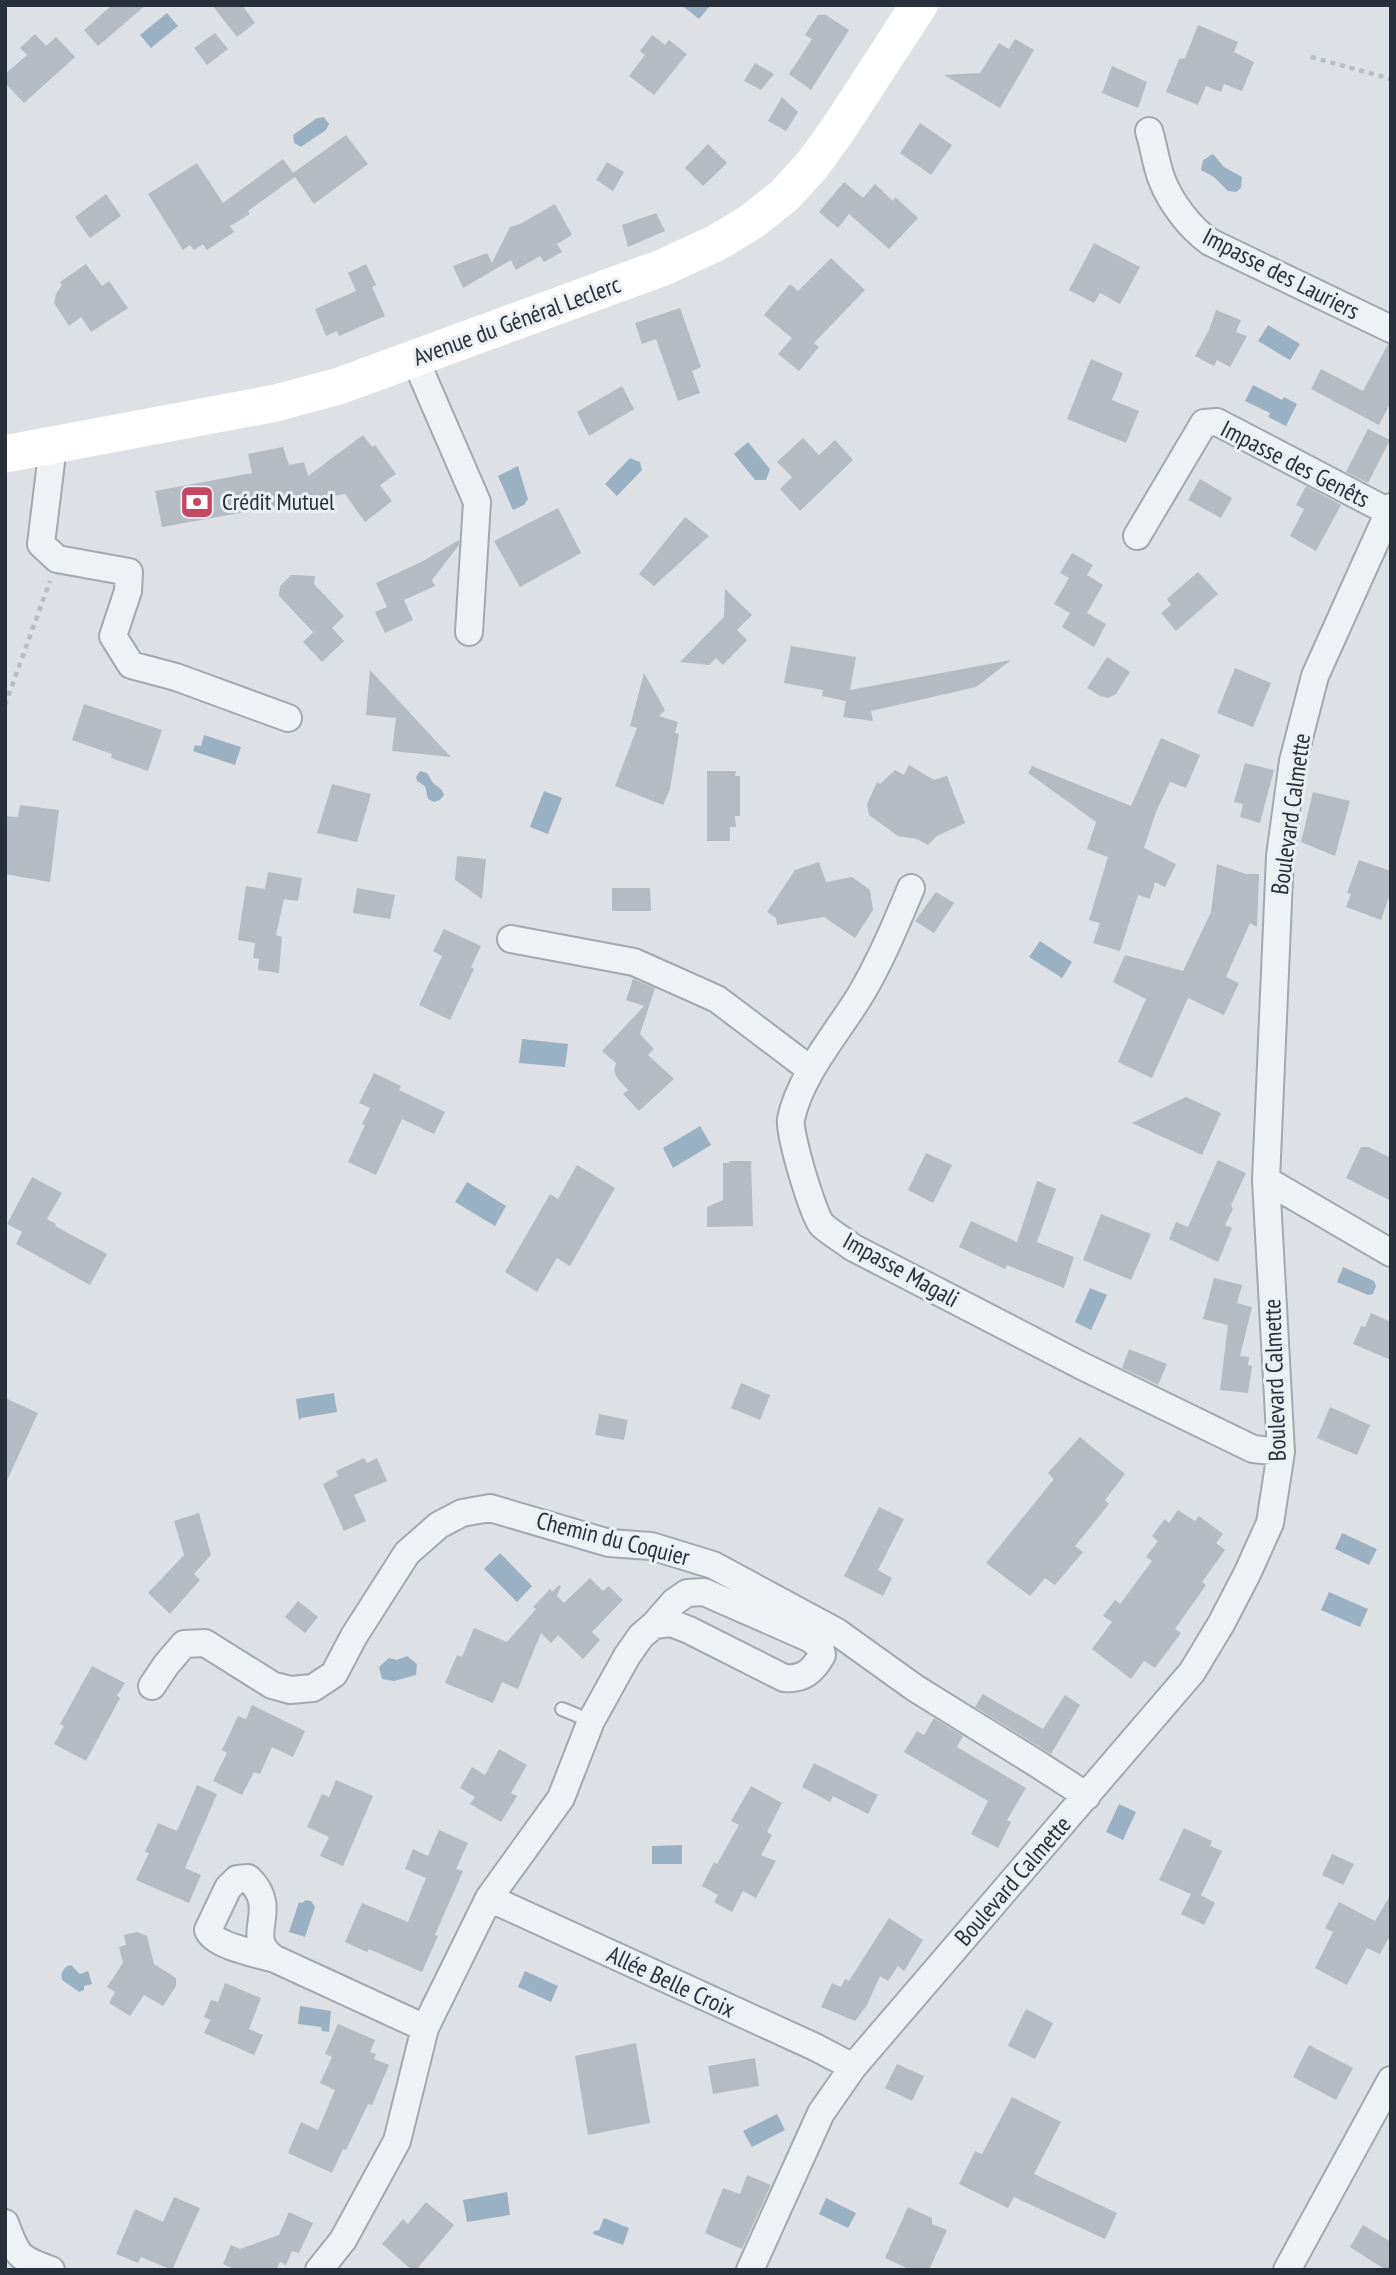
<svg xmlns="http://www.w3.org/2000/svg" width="1396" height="2275" viewBox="0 0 1396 2275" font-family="'PT Sans Narrow',sans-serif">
<rect width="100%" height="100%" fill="#dde1e6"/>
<path fill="#9ab1c4" d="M686,5H711L699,19L684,7Z
M167,13L178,26L151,48L140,35Z
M324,117L329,124L326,130L301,147L294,143L293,135L317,118Z
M1213,154L1224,167L1242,177L1241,188L1236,192L1228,191L1214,177L1201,170L1203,160Z
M1268,325L1300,344L1290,360L1258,341Z
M1253,385L1282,400L1284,397L1297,404L1286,426L1268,417L1270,413L1245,401Z
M748,442L770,469L766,480H755L734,454Z
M630,458L640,462L642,470L617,496L605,484Z
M518,466L528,499L524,505L513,510L498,476Z
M204,735L241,747L235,765L193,751L195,745L201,746Z
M420,771L427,773L433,783L442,790L444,795L440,800L434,802L428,799L425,786L417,781L416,777Z
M544,791L562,798L548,834L530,827Z
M1040,941L1072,962L1062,978L1029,957Z
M522,1039L568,1044L565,1067L519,1063Z
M700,1126L711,1145L673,1168L663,1148Z
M467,1182L506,1206L495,1226L455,1202Z
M1343,1267L1374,1281L1376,1286L1373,1294L1368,1295L1337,1282Z
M1090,1288L1107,1295L1091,1330L1075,1322Z
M334,1393L337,1412L301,1418L299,1421L296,1399Z
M1342,1533L1377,1549L1369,1565L1335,1549Z
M500,1553L532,1586L517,1602L484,1569Z
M1329,1592L1368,1609L1360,1627L1321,1610Z
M407,1656L417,1664L416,1675L394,1681L382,1679L379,1667L389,1658L397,1660Z
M1119,1804L1136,1812L1123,1840L1106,1832Z
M682,1845V1864H652V1846Z
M306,1900L311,1901L315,1907L305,1937L289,1932L299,1902L302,1903Z
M71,1965L80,1974L88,1971L92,1984L84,1986V1990L79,1992L62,1980C60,1973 64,1966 71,1965Z
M525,1971L558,1986L551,2002L518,1987Z
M300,2006L331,2011L329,2032L322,2031L321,2027L298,2024Z
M777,2114L785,2130L752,2147L743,2131Z
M507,2192L510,2215L467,2222L463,2200Z
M826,2198L856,2213L848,2228L819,2214Z
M604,2218L629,2228L623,2245L593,2234L594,2231L599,2230Z"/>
<path fill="#b5bbc2" d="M112,5H146L98,46L84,30Z
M212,5H242L255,23L237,37Z
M818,15H826L849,30L811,90L789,74L812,39L805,35Z
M1198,25L1238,42L1234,52L1254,62L1242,91L1224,84L1221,92L1206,86L1198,105L1166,92L1179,59L1185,58Z
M215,33L228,49L207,65L194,48Z
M35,34L46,46L56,37L75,57L24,103L5,83V74L27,55L20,48Z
M652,35L665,45L669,40L687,54L654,95L629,76L645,55L640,51Z
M1015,39L1034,50L1000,108L944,75L980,73L999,43L1009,49Z
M755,63L774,74L761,90L744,81Z
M1112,66L1147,82L1138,108L1102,93Z
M782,97L798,112L786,131L768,121Z
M920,123L952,145L931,175L900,153Z
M346,135L368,164L314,204L295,177L248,211L250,214L230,226L234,232L207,250L203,244L194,250L190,245L183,250L148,194L197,163L223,203L283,159L293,173Z
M708,144L727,163L703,186L685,168Z
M607,162L624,172L613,191L596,180Z
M844,182L863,198L875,184L893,201L895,197L918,218L889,249L849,214L838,228L819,212Z
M106,194L121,216L90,238L75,217Z
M555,204L572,235L557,244L562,252L544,262L540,256L516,270L511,260L463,288L453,266L487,253L492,263L510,227L520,224Z
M656,213L665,231L628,247L622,225Z
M1094,243L1140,267L1120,304L1100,293L1094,303L1069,290Z
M831,258L865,290L814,343L819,347L799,371L778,354L792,338L764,315L790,284L798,291Z
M86,264L102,286L109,281L128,308L91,332L81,317L69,326L54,303L56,294L62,285L60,282Z
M366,264L376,285L372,287L385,316L339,336L337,331L326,336L315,309L356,291L348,273Z
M680,308L701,367L692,371L700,393L678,401L656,339L642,344L635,323Z
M1216,310L1241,320L1236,332L1247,336L1230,367L1217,360L1214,366L1195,356L1209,330Z
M1388,344L1391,345V402L1379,425L1311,389L1321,369L1363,391Z
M1091,359L1123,373L1112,400L1139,411L1126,443L1067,419Z
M622,386L634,409L589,436L577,412Z
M1368,429L1390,440L1368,483L1346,472Z
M363,435L372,447L375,445L396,474L380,485L392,501L365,522L345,494L162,527L155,491L252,473L248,454L283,447L289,465L304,462L308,476Z
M803,438L819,455L835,440L853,460L800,511L780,489L792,477L777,462Z
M1200,479L1232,498L1221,518L1188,500Z
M1306,486L1341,505L1316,551L1290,536L1304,509L1296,505Z
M558,508L581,553L520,587L494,541Z
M685,517L709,536L654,586L639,574Z
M459,540V545L432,580L435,586L404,600L413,620L385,633L375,612L387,607L376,583L423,561Z
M1072,553L1093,565L1087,575L1103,585L1087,613L1106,624L1094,647L1062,627L1070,613L1054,604L1069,578L1060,573Z
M1198,572L1218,594L1176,631L1161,613L1171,605L1167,599Z
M291,575L315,576L314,584L344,616L332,628L344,641L322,662L303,642L313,632L279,596L280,586Z
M725,589L752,615L737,630L747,640L723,665L716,658L709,665L680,662L724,617Z
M791,646L856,657L850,690L1011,660L976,687L871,711L873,721L843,717L846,701L822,696L823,690L784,683Z
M1107,657L1130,672L1116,694L1108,698L1100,696L1087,688Z
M1235,668L1271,683L1253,727L1217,713Z
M370,670L421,725L451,757L392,751L396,718L366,715Z
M644,673L665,710L659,716L678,722L675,733L679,734L670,789L663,805L615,786L637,728L630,726Z
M84,704L162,730L148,771L111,758L112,754L72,740Z
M1161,738L1200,755L1186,788L1170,782L1156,812L1144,848L1176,864L1165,887L1155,882L1150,899L1138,895L1120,951L1093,943L1100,923L1089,920L1108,857L1087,849L1096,822L1028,773L1032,766L1131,806Z
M1245,763L1274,770L1260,823L1240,817L1243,804L1234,802Z
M909,765L934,780L947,776L965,823L937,836L928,845L917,839L898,836L869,815L867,804L877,782L880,784L895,770L904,775Z
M707,771H736L735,776H740V816H735L736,827H730V841H707Z
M332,784L371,794L357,842L317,833Z
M1313,792L1350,801L1335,856L1301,842Z
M20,805L59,810L50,882L5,874V816L18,817Z
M457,856L486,859L482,899L455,880Z
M1359,860L1391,871V891L1381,920L1346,907L1351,894L1347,893Z
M819,862L826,882L852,877L870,890L873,910L855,938L824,917L777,925L776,918L767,912L795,870Z
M1217,864L1246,874H1259L1257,927L1250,923L1226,977L1239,983L1224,1015L1188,998L1152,1078L1118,1062L1146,999L1113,982L1125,955L1183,971L1211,912Z
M268,872L302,878L298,901L284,899L276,935L282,937L279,973L258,970L259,959L253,958L255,943L238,940L246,886L265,889Z
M357,888L395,895L390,919L353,913Z
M612,888H650L651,911H612Z
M936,892L954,903L934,933L915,921Z
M444,929L481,946L471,967L474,969L450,1020L419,1005L442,956L433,951Z
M633,979L655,988L640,1034L654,1049L648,1055L674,1079L639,1111L623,1094L628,1090L617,1078L614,1070L616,1063L602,1051L644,1006L626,1000Z
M374,1073L401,1086L399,1090L445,1112L434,1134L402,1119L376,1175L348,1162L365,1125L362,1124L370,1108L359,1103Z
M1186,1097L1221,1113L1202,1155L1132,1123Z
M1361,1147H1369L1391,1158V1201L1346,1178Z
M926,1153L952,1165L933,1203L908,1190Z
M1218,1160L1246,1173L1231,1205L1233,1209L1225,1225L1232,1228L1218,1262L1169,1239L1176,1222L1188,1227Z
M729,1161H751L753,1226L707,1227V1207L723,1200V1163H729Z
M577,1165L615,1188L570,1266L557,1258L537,1292L505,1272L550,1194L558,1199Z
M32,1177L62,1193L47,1219L56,1224L55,1226L107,1254L90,1285L16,1244L22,1232L7,1224Z
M1037,1181L1056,1189L1037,1242L1074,1257L1064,1288L1007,1265L1005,1269L959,1247L971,1221L1017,1242Z
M1101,1214L1151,1234L1131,1280L1083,1260Z
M1214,1278L1242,1285L1237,1303L1252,1307L1240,1356L1249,1357L1248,1365L1252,1366L1248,1393L1220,1390L1228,1325L1203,1319Z
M1371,1313L1391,1322V1360L1353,1344L1361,1326L1365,1327Z
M1129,1349L1167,1364L1158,1385L1122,1368Z
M741,1383L770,1395L760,1420L731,1408Z
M5,1398L38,1413L5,1485Z
M1330,1407L1370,1425L1357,1455L1317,1438Z
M599,1414L628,1420L624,1440L595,1435Z
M1080,1437L1125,1474L1105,1500L1109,1504L1075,1546L1083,1552L1055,1585L1045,1578L1030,1596L986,1563L1054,1479L1048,1473Z
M364,1458L367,1463L377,1458L387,1481L354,1495L366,1521L344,1531L323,1484L338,1476L336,1471Z
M879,1507L904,1519L878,1570L892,1578L883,1596L844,1576Z
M1178,1510L1195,1521L1199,1516L1223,1534L1216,1543L1225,1550L1202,1582L1206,1585L1175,1629L1181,1633L1155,1668L1144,1661L1131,1679L1092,1649L1112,1622L1103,1616L1115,1600L1120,1604L1152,1561L1146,1557L1158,1541L1152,1536L1165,1519L1169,1523Z
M199,1513L211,1555L194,1574L200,1580L170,1614L148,1593L184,1555L174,1521Z
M590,1578L603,1591L609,1586L623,1600L592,1632L600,1640L583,1659L558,1635L551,1643L541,1633L518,1689L502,1682L493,1703L445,1683L457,1655L462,1657L474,1628L507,1642L536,1609L533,1607L550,1589L552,1592L559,1585L561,1586L557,1596L564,1603Z
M298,1601L318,1617L305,1633L285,1617Z
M92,1666L125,1683L117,1696L120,1698L86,1761L54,1744L64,1726L60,1724Z
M983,1694L1043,1729L1065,1695L1080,1705L1051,1754L975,1707Z
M252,1705L305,1731L293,1757L272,1747L260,1774L254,1772L242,1795L213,1781L227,1753L222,1750L238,1716L246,1719Z
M934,1718L963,1736L957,1747L1026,1788L1007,1820L1011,1822L998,1848L971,1834L988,1801L904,1752L917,1731L924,1735Z
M499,1749L527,1765L511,1793L517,1796L501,1822L470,1804L475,1797L460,1788L472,1767L485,1775Z
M814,1763L878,1795L868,1814L833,1796L830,1802L802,1787Z
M336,1780L373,1796L343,1866L320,1856L329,1837L307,1827L322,1794L329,1797Z
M197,1785L217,1794L185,1868L201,1875L189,1903L136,1880L149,1853L145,1852L158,1823L177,1831Z
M751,1786L782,1803L767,1832L772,1835L761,1855L776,1861L756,1898L743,1891L732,1912L714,1902L718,1895L702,1886L714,1862L717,1864L739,1825L731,1821Z
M1184,1828L1212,1841L1210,1846L1222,1851L1201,1895L1215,1903L1204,1925L1181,1914L1191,1894L1159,1880Z
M439,1830L468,1843L456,1869L463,1871L435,1935L438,1936L422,1972L369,1949L367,1952L345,1942L362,1903L408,1922L426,1878L405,1869L413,1849L428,1856Z
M1332,1854L1354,1864L1343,1885L1322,1875Z
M1391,1894V1934L1380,1954L1367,1948L1347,1985L1315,1968L1333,1932L1325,1928L1339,1902L1375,1921Z
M889,1918L923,1940L904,1971L898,1966L888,1981L880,1976L867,2005L855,2021L821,2007L832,1983L841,1987L845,1979L849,1981Z
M137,1932L147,1936L154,1964L176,1978V1986L163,2006L144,1995L130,2016L109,2003L115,1992L107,1987L123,1963L119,1947L126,1945L124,1935Z
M225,1983L261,1998L249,2029L263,2035L254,2055L204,2033L210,2020L204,2017L211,2000L218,2002Z
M1026,2009L1053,2023L1035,2059L1008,2046Z
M338,2024L375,2040L370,2052L376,2054L374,2059L389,2065L372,2105L368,2104L346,2150L343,2149L332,2173L288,2153L301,2122L318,2130L335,2090L320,2083L332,2057L325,2054Z
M636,2043L650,2123L588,2135L575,2056Z
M1309,2045L1353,2068L1336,2100L1293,2077Z
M755,2058L759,2086L713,2094L708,2066Z
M897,2064L924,2076L912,2101L885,2088Z
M1012,2097L1061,2122L1034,2174L1117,2213L1105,2239L1014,2197L1008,2208L959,2184L975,2151L982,2154Z
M747,2175L771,2185L742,2249L705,2233L723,2188L740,2194Z
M174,2197L200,2208L172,2270L141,2257L138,2263L116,2254L135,2209L163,2222Z
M426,2202L454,2225L416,2270H412L382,2244L403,2219L408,2224Z
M908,2207L932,2218V2224L947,2230L929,2270H911L885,2258Z
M289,2212L313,2223L299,2253L292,2251L286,2265L280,2262L276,2270H236L223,2264L231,2245L240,2249L279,2235Z
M1363,2225L1391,2242V2270H1386L1350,2247Z"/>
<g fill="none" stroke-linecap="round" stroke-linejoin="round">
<g stroke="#a3a8b0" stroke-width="16">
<path id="lane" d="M562,1709L591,1721"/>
</g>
<g stroke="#a3a8b0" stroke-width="30">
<path id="street" d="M1149,131C1154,147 1156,165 1162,180C1171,203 1190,228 1210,242L1391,329
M415,359L477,502L469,632
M53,446L41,544L57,559L129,572L128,591L113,636L131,665L176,677L288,718
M1137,536L1204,423L1217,422L1389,512
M911,888C896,924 881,960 861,994C838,1032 800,1075 791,1119C788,1131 813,1215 822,1225C831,1233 843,1240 852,1247L1082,1366L1253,1449L1281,1452
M511,939L634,962L717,999L811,1070
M1266,1180L1391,1253
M152,1686L166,1665L184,1644L205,1643L272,1685L290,1690L313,1688L334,1674L354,1636L407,1553L439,1525L462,1513L490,1508L609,1543L651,1546L713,1565L837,1632L915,1688L1036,1763L1087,1796
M489,1898L815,2047L853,2067
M275,1959C258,1954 214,1946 208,1930L228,1888L237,1879L248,1878C283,1911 240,1936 275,1959L425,2028
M5,2223C17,2256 18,2258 51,2270
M319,2270L343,2240L397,2141L425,2028L489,1898L561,1798L591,1721L627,1656L641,1636L654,1625L674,1602L687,1593L704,1592L811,1639L820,1647L822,1655C813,1671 803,1680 784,1678L689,1630L671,1623L654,1625
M750,2270L821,2113L853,2067L1192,1672L1221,1624L1247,1574L1270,1523L1281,1452L1266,1180L1280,856L1293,761L1315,676L1391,507
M1287,2270L1391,2080"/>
</g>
<path stroke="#b7bcc1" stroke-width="4.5" stroke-dasharray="5 5" stroke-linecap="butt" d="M1311,57L1391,79
M5,705L50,581"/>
<use href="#lane" stroke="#eff2f5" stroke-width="12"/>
<use href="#street" stroke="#eff2f5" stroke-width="26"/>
<path stroke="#fff" stroke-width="37" d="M5,454L276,403L339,386L664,267L716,243L751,222L785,195L813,164L839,128L919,5"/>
</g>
<defs>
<g id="bank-square" transform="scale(1.75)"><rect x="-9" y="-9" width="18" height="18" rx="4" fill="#c54862" stroke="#ecf0f4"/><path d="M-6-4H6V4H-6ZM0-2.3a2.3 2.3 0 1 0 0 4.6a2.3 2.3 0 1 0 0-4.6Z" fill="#fff"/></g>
</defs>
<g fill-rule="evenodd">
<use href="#bank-square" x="197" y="502"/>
</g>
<g text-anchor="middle" stroke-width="6" stroke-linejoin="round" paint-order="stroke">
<g font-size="24" fill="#28303c" stroke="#ecf0f4">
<text transform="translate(1281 274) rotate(27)" y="8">Impasse des Lauriers</text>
<text transform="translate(517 321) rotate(-20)" y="8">Avenue du Général Leclerc</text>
<text transform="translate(1295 464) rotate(27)" y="8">Impasse des Genêts</text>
<text transform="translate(1291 814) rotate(-82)" y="8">Boulevard Calmette</text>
<text transform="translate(901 1270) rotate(29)" y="8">Impasse Magali</text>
<text transform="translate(1275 1380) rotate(-92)" y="8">Boulevard Calmette</text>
<text transform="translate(613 1539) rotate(14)" y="8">Chemin du Coquier</text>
<text transform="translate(1013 1881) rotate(-49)" y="8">Boulevard Calmette</text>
<text transform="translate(671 1982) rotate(25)" y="8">Allée Belle Croix</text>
</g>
<g font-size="24" fill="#28303c" stroke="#ecf0f4" text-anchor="start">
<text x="222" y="510">Crédit Mutuel</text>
</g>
</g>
<rect width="1396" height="2275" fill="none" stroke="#28303c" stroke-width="14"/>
</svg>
